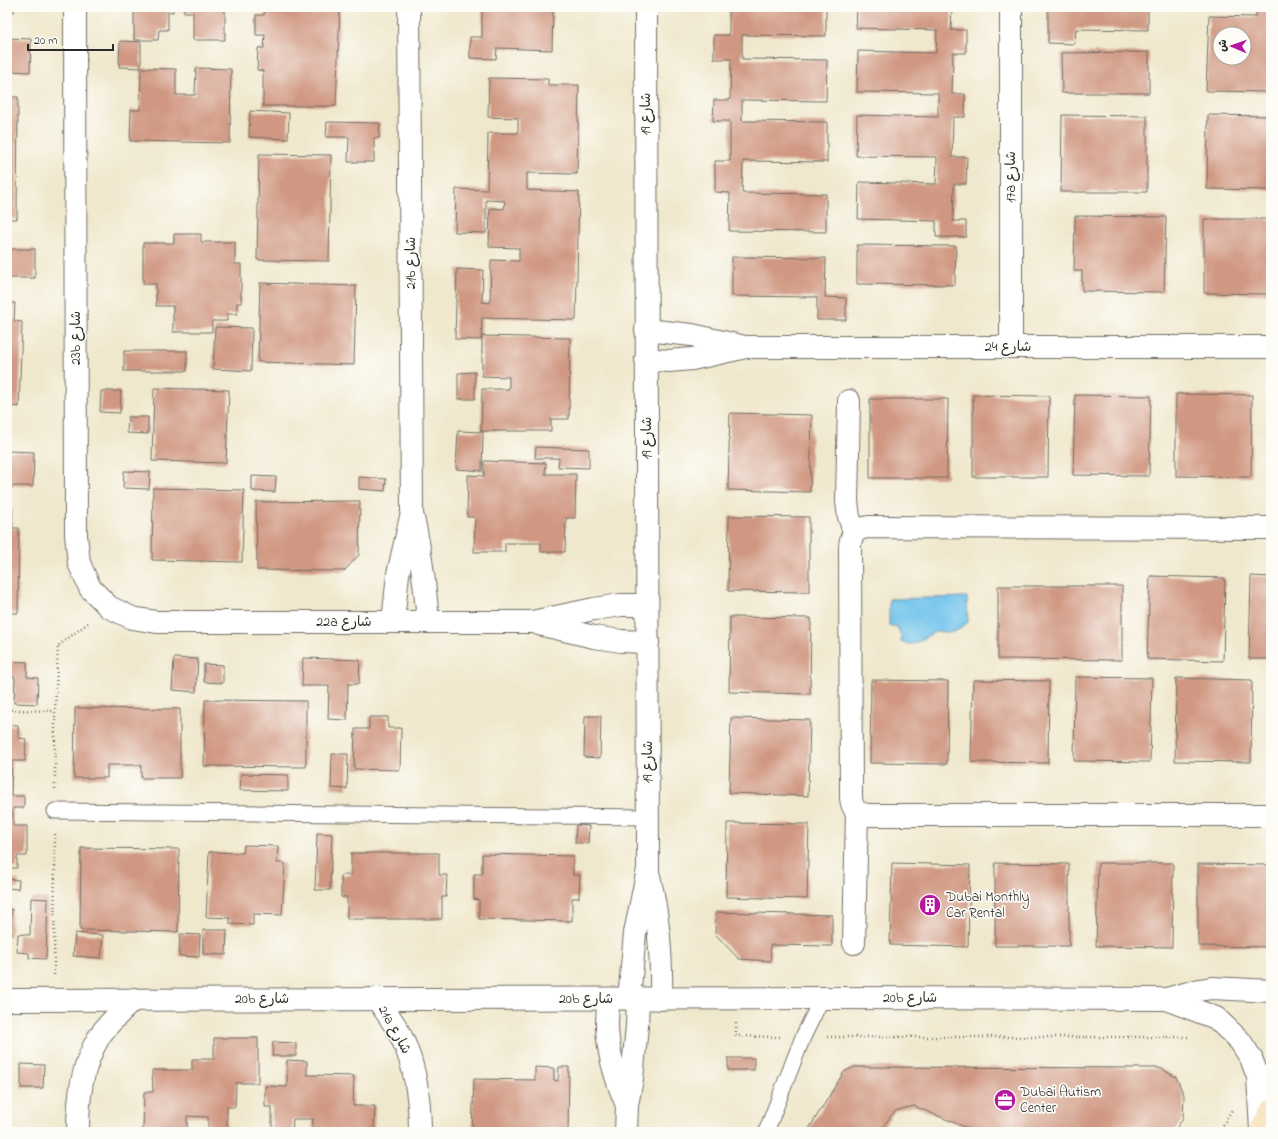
<svg xmlns="http://www.w3.org/2000/svg" width="1278" height="1139" font-family="'Indie Flower','Playpen Sans Arabic',sans-serif">
<rect width="100%" height="100%" fill="#fdfcf7"/>
<filter id="ink" filterUnits="userSpaceOnUse"><feTurbulence type="fractalNoise" baseFrequency=".025" numOctaves="2"/><feDisplacementMap in="SourceGraphic" scale="8" xChannelSelector="R" yChannelSelector="G"/><feConvolveMatrix kernelMatrix="1 2 1 2 8 2 1 2 1" color-interpolation-filters="sRGB"/></filter>
<filter id="wash" filterUnits="userSpaceOnUse"><feTurbulence type="fractalNoise" baseFrequency=".012" numOctaves="4" result="noise"/><feDisplacementMap in="SourceGraphic" scale="16" xChannelSelector="R" yChannelSelector="G"/><feGaussianBlur stdDeviation="0.9" result="paint"/><feColorMatrix in="noise" values="0 0 0 0 0 0 0 0 0 0 0 0 0 0 0 0 0 1.4 0 .05"/><feComposite in="paint" operator="in"/></filter>
<g filter="url(#wash)">
<rect width="100%" height="100%" fill="#f0e8cd"/>
<!-- water -->
<path fill="#6fc3ec" stroke="#4d778c" d="M967 597 968 622C961 629 956 633 946 632 943 632 939 631 936 632 922 636 918 649 901 642V635L897 627 889 625V599Z"/>
<g id="blocks">
<!-- building -->
<g fill="#d09882" fill-rule="evenodd">
<rect x="7" y="7" width="7" height="5"/>
<polygon points="134,7 173,7 173,12 168,12 168,30 159,30 158,40 134,40"/>
<polygon points="184,7 225,7 225,40 193,40 193,12 184,12"/>
<polygon points="265,7 340,7 336,106 263,106 263,71 257,70 258,48 264,48 265,35 256,35 256,15 264,15"/>
<polygon points="482,7 553,7 552,50 497,48 496,59 470,58 470,37 482,37"/>
<polygon points="729,7 826,7 826,36 742,35 742,59 827,60 826,101 742,100 742,121 827,122 827,162 743,161 742,193 826,194 826,232 729,231 730,193 715,192 715,161 730,161 730,121 713,121 714,100 730,100 731,59 714,59 714,35 729,35"/>
<polygon points="857,7 952,7 951,30 966,30 966,53 953,53 952,94 965,94 965,117 953,117 952,157 967,157 966,184 954,184 953,221 966,221 966,237 936,237 936,221 858,219 859,182 936,184 937,157 856,156 857,115 938,117 938,93 857,92 858,51 936,53 937,30 856,28"/>
<polygon points="1048,7 1148,7 1148,30 1076,29 1075,44 1048,43"/>
<path d="M1256 8H1271V92L1206 91 1209 16 1256 17ZM1220 34H1244V58H1220Z"/>
<polygon points="7,38 31,39 30,72 7,71"/>
<polygon points="120,41 141,42 141,68 119,67"/>
<polygon points="1149,52 1149,93 1062,93 1061,53"/>
<polygon points="141,68 176,69 176,95 195,95 196,68 231,69 230,143 130,141 131,110 140,110"/>
<polygon points="489,78 548,79 548,85 579,85 577,174 527,173 527,190 579,192 576,320 482,318 481,340 455,339 457,269 483,270 482,302 490,303 491,260 519,261 519,248 489,247 490,208 504,209 505,201 486,200 486,233 455,232 456,189 487,190 488,133 518,133 518,118 488,117"/>
<polygon points="7,97 18,97 17,219 7,219"/>
<polygon points="250,111 289,113 288,139 249,137"/>
<polygon points="1062,115 1147,116 1147,192 1061,192"/>
<polygon points="1208,115 1271,116 1271,190 1207,189"/>
<polygon points="327,122 380,123 379,138 374,138 374,162 348,162 349,137 326,137"/>
<polygon points="259,154 331,155 329,261 257,260"/>
<polygon points="1075,216 1166,217 1164,292 1082,291 1082,271 1074,271"/>
<polygon points="1204,219 1271,219 1271,294 1204,293"/>
<polygon points="174,234 201,234 201,242 235,242 235,264 241,264 241,303 237,303 237,314 227,314 227,321 212,321 212,332 173,332 173,306 156,306 156,284 143,284 143,243 174,243"/>
<polygon points="857,245 956,246 955,285 857,284"/>
<rect x="7" y="249" width="28" height="29"/>
<polygon points="732,257 826,258 825,297 846,298 846,320 817,320 817,297 732,296"/>
<polygon points="260,283 356,286 354,365 258,362"/>
<polygon points="7,303 15,303 14,321 22,322 19,407 12,406 11,427 7,427"/>
<polygon points="215,327 252,328 251,371 213,369"/>
<polygon points="482,336 570,338 569,419 551,419 551,431 481,431 482,389 509,389 509,377 482,376"/>
<rect x="124" y="351" width="63" height="20"/>
<polygon points="475,372 475,399 458,399 458,373"/>
<polygon points="154,388 229,390 226,463 152,461"/>
<polygon points="101,391 121,391 120,413 100,412"/>
<polygon points="1176,394 1252,395 1251,477 1176,476"/>
<polygon points="973,395 1049,396 1048,477 973,477"/>
<polygon points="1075,395 1151,396 1149,476 1073,475"/>
<polygon points="870,399 948,399 947,478 870,478"/>
<polygon points="730,413 812,415 810,492 728,490"/>
<polygon points="128,417 148,417 148,434 127,433"/>
<polygon points="458,431 483,432 482,471 456,469"/>
<polygon points="536,447 589,449 589,468 558,467 559,458 535,458"/>
<polygon points="7,451 34,452 33,486 7,486"/>
<polygon points="484,461 546,463 545,474 576,474 575,518 566,518 565,552 541,552 541,543 505,543 505,552 474,552 475,517 467,517 468,475 484,476"/>
<polygon points="124,471 150,472 149,489 123,488"/>
<polygon points="252,476 276,477 275,492 252,491"/>
<polygon points="359,477 386,479 385,491 359,489"/>
<polygon points="153,488 244,490 242,562 152,560"/>
<polygon points="360,501 359,555 344,571 257,570 256,502"/>
<polygon points="7,509 12,509 12,528 19,528 18,613 10,613 9,633 7,633"/>
<polygon points="729,516 809,517 809,592 728,591"/>
<polygon points="1150,576 1225,578 1223,661 1147,659"/>
<polygon points="1251,576 1271,577 1271,659 1249,659"/>
<polygon points="998,586 1122,586 1122,660 998,659"/>
<polygon points="730,617 811,618 810,694 729,692"/>
<polygon points="174,658 198,659 196,692 172,690"/>
<polygon points="303,658 360,660 359,684 348,684 347,720 328,719 329,686 302,686"/>
<polygon points="7,661 27,662 27,677 38,678 37,704 14,703 15,677 7,677"/>
<polygon points="204,664 223,665 223,683 204,682"/>
<polygon points="1075,677 1152,678 1150,762 1074,761"/>
<polygon points="1176,678 1252,680 1251,762 1175,761"/>
<polygon points="871,680 948,681 947,764 870,763"/>
<polygon points="973,680 1049,681 1048,763 971,762"/>
<polygon points="205,700 306,701 306,767 204,766"/>
<polygon points="75,708 180,709 180,778 141,778 141,765 107,765 107,778 74,778"/>
<polygon points="585,716 601,716 600,758 584,757"/>
<polygon points="369,717 388,717 388,728 401,728 400,770 354,769 355,729 369,729"/>
<polygon points="731,718 810,720 808,796 729,793"/>
<polygon points="7,725 18,725 18,738 26,739 25,761 12,761 11,796 24,796 24,808 13,808 13,826 27,826 27,856 17,856 17,868 7,868"/>
<polygon points="332,754 348,754 347,789 331,788"/>
<polygon points="241,774 288,775 288,791 240,790"/>
<polygon points="727,823 809,824 807,899 726,897"/>
<polygon points="576,825 589,826 588,843 575,843"/>
<polygon points="317,833 332,834 330,890 315,890"/>
<polygon points="244,845 278,846 277,863 285,863 282,915 253,914 253,925 230,924 230,918 206,917 209,852 243,853"/>
<polygon points="81,848 179,849 178,932 80,930"/>
<polygon points="351,853 439,853 439,875 447,875 446,897 442,897 442,919 347,919 347,897 341,897 341,875 351,875"/>
<polygon points="482,854 573,856 573,875 580,875 579,898 572,898 572,921 479,919 479,900 474,899 474,874 482,874"/>
<polygon points="892,863 970,865 968,947 890,945"/>
<polygon points="995,863 1069,864 1069,946 995,946"/>
<polygon points="1098,863 1173,863 1172,947 1096,946"/>
<polygon points="1198,864 1271,865 1271,947 1198,946"/>
<polygon points="7,879 19,880 18,889 7,888"/>
<polygon points="31,898 48,899 46,959 29,958 29,953 17,952 18,934 30,935"/>
<polygon points="7,909 12,909 11,936 7,936"/>
<polygon points="716,912 832,915 832,946 770,945 771,961 739,959 715,934"/>
<polygon points="203,930 227,930 226,955 203,954"/>
<polygon points="75,933 103,935 101,958 73,956"/>
<polygon points="180,934 200,935 199,957 179,956"/>
<polygon points="214,1038 258,1038 258,1083 236,1083 235,1107 227,1107 227,1132 208,1132 208,1117 187,1116 187,1132 143,1132 144,1092 153,1092 152,1070 192,1070 192,1059 214,1059"/>
<polygon points="273,1042 296,1043 296,1056 272,1056"/>
<rect x="728" y="1058" width="26" height="12"/>
<polygon points="287,1060 307,1061 307,1075 354,1076 353,1106 375,1106 374,1132 312,1132 313,1119 293,1119 292,1132 272,1132 272,1107 265,1107 265,1086 287,1087"/>
<polygon points="21,1064 44,1065 43,1088 21,1088"/>
<polygon points="535,1067 554,1068 554,1080 558,1081 559,1067 569,1067 568,1132 472,1132 474,1079 535,1080"/>
<polygon points="854,1067 1160,1068 1176,1077 1184,1095 1183,1118 1174,1132 977,1132 914,1106 895,1111 881,1129 881,1132 807,1132 844,1072"/>
</g>
</g>
</g>
<g filter="url(#ink)">
<use href="#blocks" fill-opacity="0" stroke="#706d64" stroke-width="1"/>
<g fill="none" stroke-linecap="round" stroke-linejoin="round">
<!-- lane casing -->
<g stroke="#706d64" stroke-width="17">
<g id="lane">
<polyline points="55,811 647,817"/>
<polyline points="766,1132 803,1037 822,998"/>
</g>
</g>
<!-- street casing -->
<g stroke="#706d64" stroke-width="24">
<g id="street">
<polyline points="75,7 76,535 79,563 90,588 109,607 132,618 157,622 532,622 594,609 621,605 647,605"/>
<path d="M409 7 412 514C421 550 425 585 428 622"/>
<polyline points="1011,7 1011,347"/>
<polyline points="646,330 692,335 745,347 1271,347"/>
<polyline points="646,359 669,361 692,359 742,348"/>
<polyline points="849,401 847,501 849,517 854,532"/>
<path d="M1271 528 868 527C855 529 850 535 850 548L851 798C852 809 857 814 869 815H1271"/>
<polyline points="393,622 398,574 411,517"/>
<polyline points="539,624 594,637 621,641 648,642"/>
<path d="M649 876C659 917 662 957 661 999"/>
<polyline points="854,943 857,812"/>
<path d="M377 998C383 1008 390 1017 396 1027 415 1059 420 1096 420 1132"/>
<path d="M608 999C608 1008 607 1018 607 1027 608 1055 616 1080 627 1105"/>
<polyline points="629,999 635,933 648,869 646,7"/>
<polyline points="1166,999 1216,1018 1240,1041 1251,1058 1258,1077 1261,1130"/>
<polyline points="7,1000 822,998 1166,999 1199,990 1212,988 1271,991"/>
<path d="M78 1132C78 1099 81 1067 99 1037 108 1023 122 1011 134 999"/>
<polyline points="626,1132 627,1105 632,1079 637,1026 638,999"/>
</g>
</g>
<!-- secondary casing -->
<g stroke="#706d64" stroke-width="24">
<polyline id="secondary" points="1260,1132 1271,1111"/>
</g>
<!-- path -->
<g stroke="#706d64" stroke-width="2.5" stroke-dasharray="1 3" stroke-linecap="butt">
<polyline points="7,710 55,711"/>
<polyline points="55,789 55,711 58,646 88,623"/>
<polyline points="54,975 55,834"/>
<polyline points="736,1023 736,1036 780,1037"/>
<polyline points="827,1037 1190,1037"/>
<polyline points="1219,1132 1233,1108"/>
</g>
<!-- lane -->
<use href="#lane" stroke="#fff" stroke-width="15"/>
<!-- street -->
<use href="#street" stroke="#fff" stroke-width="22"/>
<!-- secondary -->
<use href="#secondary" stroke="#fbe6c4" stroke-width="22"/>
</g>
</g>
<!-- icons -->
<defs>
<g id="building-disc" transform="scale(1.15)"><circle r="9.5" fill="#b5179e" stroke="#fdfcf7"/><path d="M-4-6H4V6H1V3H-1V6H-4ZM-2.5-4.3h1.7v1.8h-1.7ZM.8-4.3h1.7v1.8H.8ZM-2.5-1h1.7V.8h-1.7ZM.8-1h1.7V.8H.8Z" fill="#fff"/></g>
<g id="office-disc" transform="scale(1.15)"><circle r="9.5" fill="#b5179e" stroke="#fdfcf7"/><path d="M-6-3h4V-5.5h4V-3h4V5H-6ZM-1-4.5V-3h2v-1.5ZM-6 0V1H6V0Z" fill="#fff"/></g>
</defs>
<g fill-rule="evenodd">
<use href="#building-disc" x="930" y="905"/>
<use href="#office-disc" x="1005" y="1100"/>
</g>
<g text-anchor="middle" dominant-baseline="central" stroke-width="3.5" stroke-linejoin="round" paint-order="stroke">
<!-- street labels -->
<g font-size="14" fill="#2b2b2b" stroke="#fdfcf7">
<text transform="translate(646 114) rotate(-90)">شارع 19</text>
<text transform="translate(1011 177) rotate(-90)">17a شارع</text>
<text transform="translate(411 263) rotate(-90)">21b شارع</text>
<text transform="translate(76 338) rotate(-90)">23b شارع</text>
<text x="1008" y="347">شارع 24</text>
<text transform="translate(647 438) rotate(-90)">شارع 19</text>
<text x="344" y="622">22a شارع</text>
<text transform="translate(648 762) rotate(-90)">شارع 19</text>
<text x="910" y="998">20b شارع</text>
<text x="262" y="999">20b شارع</text>
<text x="586" y="999">20b شارع</text>
<text transform="translate(394 1030) rotate(61)">21a شارع</text>
</g>
<!-- poi labels -->
<g font-size="14" fill="#2b2b2b" stroke="#fdfcf7" text-anchor="start">
<text x="946" y="897">Dubai Monthly<tspan x="946" dy="16">Car Rental</tspan></text>
<text x="1020" y="1092">Dubai Autism<tspan x="1020" dy="16">Center</tspan></text>
</g>
</g>
<!-- margin -->
<rect width="1278" height="1139" fill="none" stroke="#fdfcf7" stroke-width="24"/>
<!-- north arrow -->
<g transform="translate(1232 46) rotate(272)"><circle r="19" fill="#fdfcf7" stroke="#a9a8a5"/>
<path d="M0-3L7 15L0 10L-7 15Z" fill="#b5179e"/>
<text y="-6" font-size="11" font-weight="bold" text-anchor="middle" fill="#2b2b2b">ش</text>
</g>
<!-- scale -->
<path d="M28 44v6h85v-6" fill="none" stroke="#2b2b2b" stroke-width="2"/>
<text x="34" y="44" font-size="12" fill="#2b2b2b" stroke="#fdfcf7" stroke-width="3" paint-order="stroke">20 m</text>
</svg>
